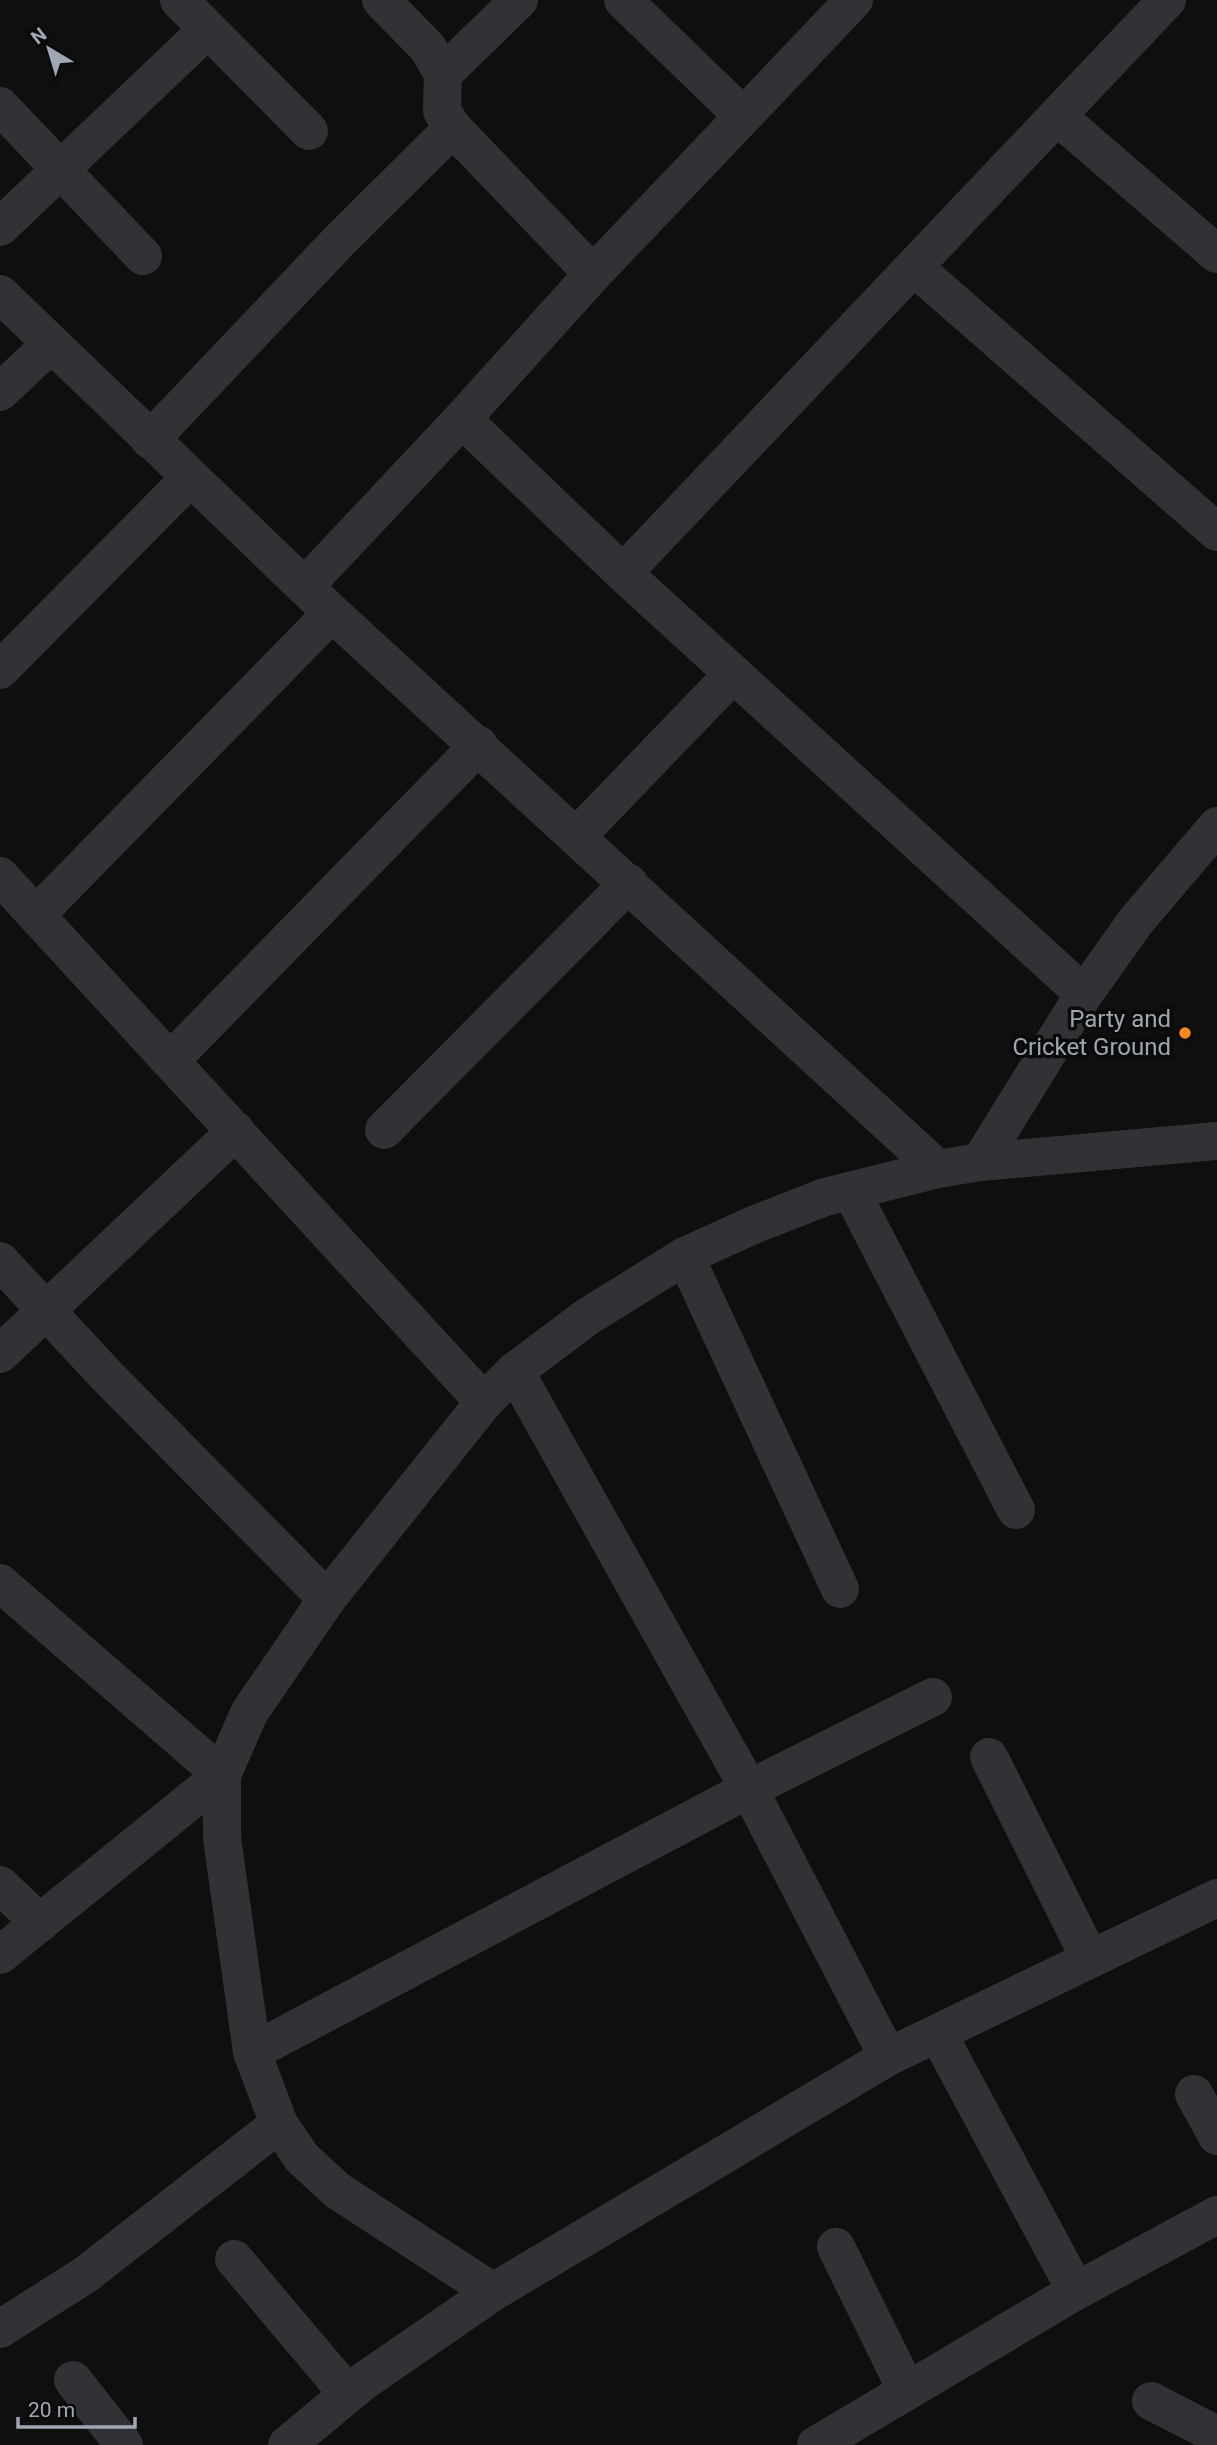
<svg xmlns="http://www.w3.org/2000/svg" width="1217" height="2445" font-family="Roboto,sans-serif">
<rect width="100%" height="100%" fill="#0f0f10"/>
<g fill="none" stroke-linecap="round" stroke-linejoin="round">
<!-- street -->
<g stroke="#303235" stroke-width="38">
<polyline points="179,0 309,131"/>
<polyline points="381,0 428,48 443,74 442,111 453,128 593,274"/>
<polyline points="623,0 742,115"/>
<polyline points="443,74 519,0"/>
<polyline points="0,106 143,256"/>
<polyline points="1057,116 1217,254"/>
<polyline points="0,227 207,30"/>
<polyline points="915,268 1217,532"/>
<polyline points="0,294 332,613 938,1169"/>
<polyline points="0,392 51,344"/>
<polyline points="462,419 623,573 1084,994"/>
<polyline points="150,440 340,240 453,128"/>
<polyline points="623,573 1167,0"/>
<polyline points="305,586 462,419 593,274 854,0"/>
<polyline points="0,670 190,478"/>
<polyline points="577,836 733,674"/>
<polyline points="0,876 484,1402"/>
<polyline points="37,914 332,613"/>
<polyline points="170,1061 479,745"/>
<polyline points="384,1130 629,883"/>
<polyline points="980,1162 1084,994 1136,921 1217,826"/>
<polyline points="851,1191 1016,1510"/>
<polyline points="685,1256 840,1589"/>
<polyline points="0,1261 106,1375 327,1599"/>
<polyline points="0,1354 236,1131"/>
<polyline points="515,1371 749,1789 888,2057"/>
<polyline points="0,1583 222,1775 0,1955"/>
<polyline points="989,1757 1090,1959"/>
<polyline points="0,1885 40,1923"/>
<polyline points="938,2034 1076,2291"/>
<polyline points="252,2052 749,1789 933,1697"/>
<polyline points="1194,2094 1217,2136"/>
<polyline points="836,2247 907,2391"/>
<polyline points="234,2259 348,2394"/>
<polyline points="493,2292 338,2191 302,2158 279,2124 252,2052 222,1838 222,1775 249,1713 327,1599 484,1402 515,1371 587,1317 685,1256 751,1226 825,1197 938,1169 980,1162 1217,1141"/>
<polyline points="0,2329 85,2275 279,2124"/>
<polyline points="73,2380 124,2445"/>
<polyline points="1151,2401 1217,2435"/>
<polyline points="287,2445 364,2381 493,2292 888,2057 1217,1898"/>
<polyline points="816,2445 1076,2291 1217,2215"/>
</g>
</g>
<!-- markers -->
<circle fill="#f78b20" stroke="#0a0a0b" stroke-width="2.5" cx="1185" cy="1033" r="7"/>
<g text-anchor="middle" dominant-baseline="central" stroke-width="7" stroke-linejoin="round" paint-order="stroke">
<!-- poi labels -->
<g font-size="24" fill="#9fa8b2" stroke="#0a0a0b" text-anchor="end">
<text x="1171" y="1019">Party and<tspan x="1171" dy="28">Cricket Ground</tspan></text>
</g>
</g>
<!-- north arrow -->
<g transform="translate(49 49) rotate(322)" stroke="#0a0a0b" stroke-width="5" paint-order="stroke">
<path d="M0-5L12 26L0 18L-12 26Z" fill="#9fa8b2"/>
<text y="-10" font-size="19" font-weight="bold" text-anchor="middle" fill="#9fa8b2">N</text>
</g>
<!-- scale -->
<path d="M18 2417v10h117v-10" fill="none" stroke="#9fa8b2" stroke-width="3.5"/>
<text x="28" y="2417" font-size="21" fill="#9fa8b2" stroke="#0a0a0b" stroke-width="5" paint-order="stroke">20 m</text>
</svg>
